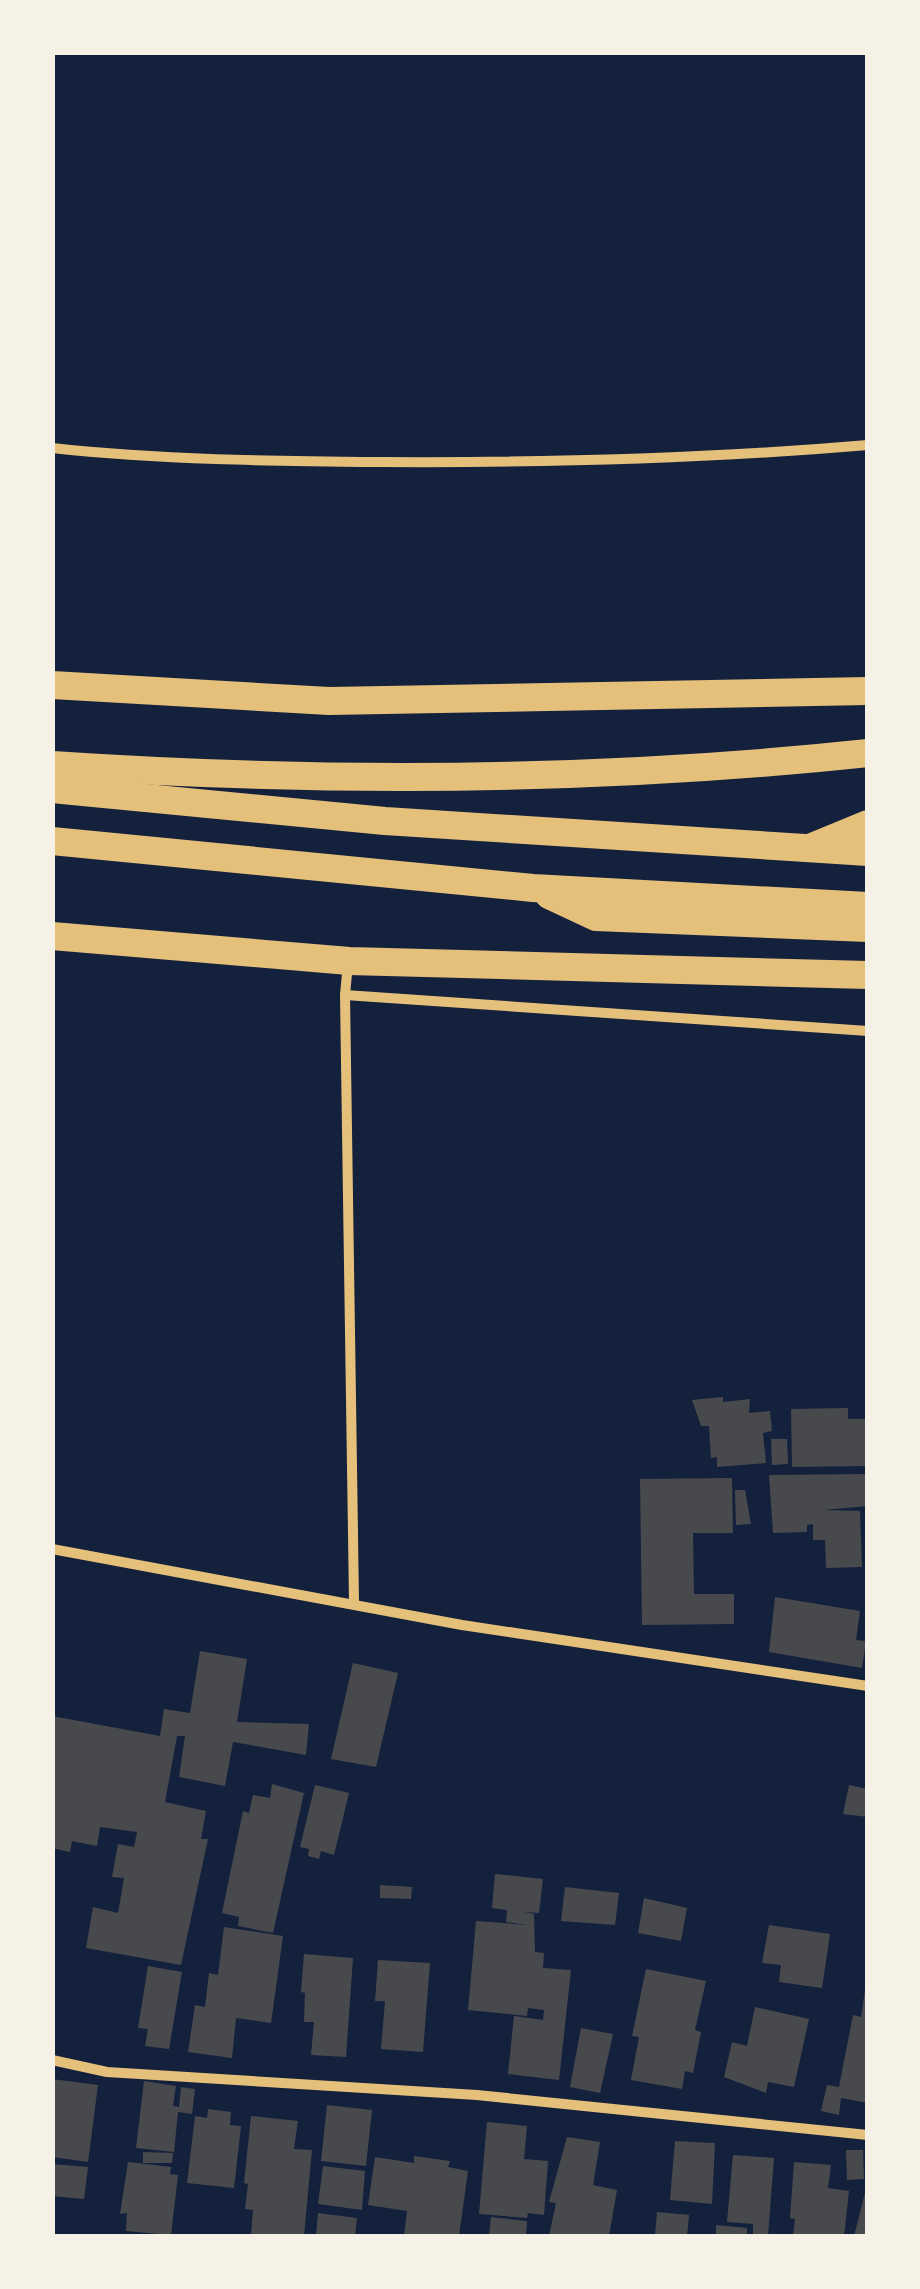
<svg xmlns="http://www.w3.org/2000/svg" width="920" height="2289" font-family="Barlow,sans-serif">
<rect width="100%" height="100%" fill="#14213d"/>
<!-- building -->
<g fill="#48494c">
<polygon points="723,1397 723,1402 750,1399 749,1413 770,1411 772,1431 763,1433 766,1463 717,1467 717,1457 711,1458 709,1426 701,1426 692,1400"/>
<polygon points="848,1408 848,1419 868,1419 868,1466 792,1467 791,1409"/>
<polygon points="771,1439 787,1439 788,1464 772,1465"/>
<polygon points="868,1474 868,1506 823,1510 860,1511 862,1567 826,1568 825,1540 813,1540 813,1524 807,1525 807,1532 773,1533 769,1475"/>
<polygon points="732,1478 733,1533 693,1533 694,1594 734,1594 734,1624 642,1625 640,1479"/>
<polygon points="735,1490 745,1490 751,1524 736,1525"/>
<polygon points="775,1597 860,1611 856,1640 866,1641 862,1668 769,1652"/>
<polygon points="200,1651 247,1659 237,1722 309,1724 306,1755 233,1742 225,1786 179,1777 185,1736 177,1736 165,1802 206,1811 201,1839 208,1839 181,1965 86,1948 93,1907 118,1913 124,1878 112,1877 118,1844 134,1847 137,1832 100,1827 97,1846 72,1841 70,1852 52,1848 52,1716 160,1736 164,1709 190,1713"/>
<polygon points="353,1663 398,1673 376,1767 331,1759"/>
<polygon points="272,1784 304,1793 273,1933 238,1926 239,1917 222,1913 243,1811 249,1813 253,1795 270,1798"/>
<polygon points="315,1785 349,1793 334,1855 321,1851 319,1859 308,1856 309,1849 300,1847"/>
<polygon points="849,1785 868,1789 868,1817 843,1814"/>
<polygon points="495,1874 543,1879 539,1913 524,1912 534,1914 535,1952 544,1953 543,1968 571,1970 559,2080 508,2074 514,2016 543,2020 544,2010 528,2008 527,2016 468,2010 476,1921 528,1925 506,1922 507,1910 492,1908"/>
<polygon points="380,1885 412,1887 411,1899 380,1898"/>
<polygon points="565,1887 619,1893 615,1925 561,1921"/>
<polygon points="644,1898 687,1908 681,1941 638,1933"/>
<polygon points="769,1925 830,1934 822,1988 779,1982 781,1965 762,1963"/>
<polygon points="224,1927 283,1936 271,2023 236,2018 232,2058 188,2052 195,2005 205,2007 209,1973 218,1975"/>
<polygon points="304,1954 353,1958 346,2057 311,2055 314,2022 304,2022 305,1993 301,1992"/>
<polygon points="378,1960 430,1963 423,2052 381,2049 385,2001 375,2001"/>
<polygon points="148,1966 182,1972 169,2049 145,2046 148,2029 138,2028"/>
<polygon points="646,1969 706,1981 695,2030 701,2032 693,2073 685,2071 682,2089 631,2080 639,2037 632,2036"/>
<polygon points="865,1990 868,2103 841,2098 839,2115 821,2111 827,2085 839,2087 853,2015 861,2017"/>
<polygon points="755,2007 809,2019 794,2087 768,2082 766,2093 724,2077 732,2042 747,2046"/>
<polygon points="581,2028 613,2034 600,2093 570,2087"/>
<polygon points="52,2079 98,2085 88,2162 52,2157"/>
<polygon points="144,2081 176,2086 173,2106 179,2107 181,2087 195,2089 192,2114 178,2112 174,2152 136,2148"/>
<polygon points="327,2105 372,2110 366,2166 321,2161"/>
<polygon points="208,2109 231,2112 230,2125 241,2126 234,2188 187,2183 195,2116 207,2118"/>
<polygon points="251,2116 298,2121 294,2149 312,2150 304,2236 251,2236 253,2210 245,2209 248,2184 244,2183"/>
<polygon points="487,2122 527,2126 524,2159 548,2161 544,2215 528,2213 527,2218 479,2214"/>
<polygon points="567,2137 600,2142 593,2185 617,2190 609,2236 549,2236 556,2203 549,2202"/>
<polygon points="675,2141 715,2143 712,2204 670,2200"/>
<polygon points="846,2150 863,2150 864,2179 847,2180"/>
<polygon points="143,2152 173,2153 172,2163 143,2163"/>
<polygon points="733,2155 774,2158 768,2236 753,2236 753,2224 727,2222"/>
<polygon points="414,2156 450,2161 448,2167 468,2171 459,2236 404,2236 407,2211 368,2205 375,2157 414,2163"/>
<polygon points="128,2162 171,2167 170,2174 178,2175 171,2235 126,2231 127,2213 120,2214"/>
<polygon points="794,2162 831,2165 828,2188 849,2191 844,2236 793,2236 795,2219 790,2218"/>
<polygon points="52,2164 88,2167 84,2199 52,2196"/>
<polygon points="323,2166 365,2171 362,2210 318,2204"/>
<polygon points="866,2189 868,2236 854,2236"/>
<polygon points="657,2212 689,2215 687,2236 655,2236"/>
<polygon points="318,2213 357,2218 355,2236 316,2236"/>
<polygon points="491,2217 527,2221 526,2236 489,2236"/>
<polygon points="716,2225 747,2228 747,2236 716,2236"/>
</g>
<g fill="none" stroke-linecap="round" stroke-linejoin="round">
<!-- minor -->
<g stroke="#e5c07b" stroke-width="10">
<path d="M52 448C162 460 270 461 380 462 543 463 705 459 868 445"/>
<polyline points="348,963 345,995 354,1602"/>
<polyline points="345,995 868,1031"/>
<polyline points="52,1549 462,1625 868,1686"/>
<polyline points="52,2060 107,2072 477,2095 868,2135"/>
</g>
<!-- trunk -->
<g stroke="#e5c07b" stroke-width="28">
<polyline points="52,685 329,701 868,691"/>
<path d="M52 765C323 783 597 782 868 753"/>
<polyline points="52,789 385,821 868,852"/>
<polyline points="52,841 533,888 868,906"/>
<polyline points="812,847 868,824"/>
<polyline points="549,895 596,917 868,928"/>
<polyline points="52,936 349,961 868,975"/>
</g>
</g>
<!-- border -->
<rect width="920" height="2289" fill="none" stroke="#f6f1e7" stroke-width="110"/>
</svg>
